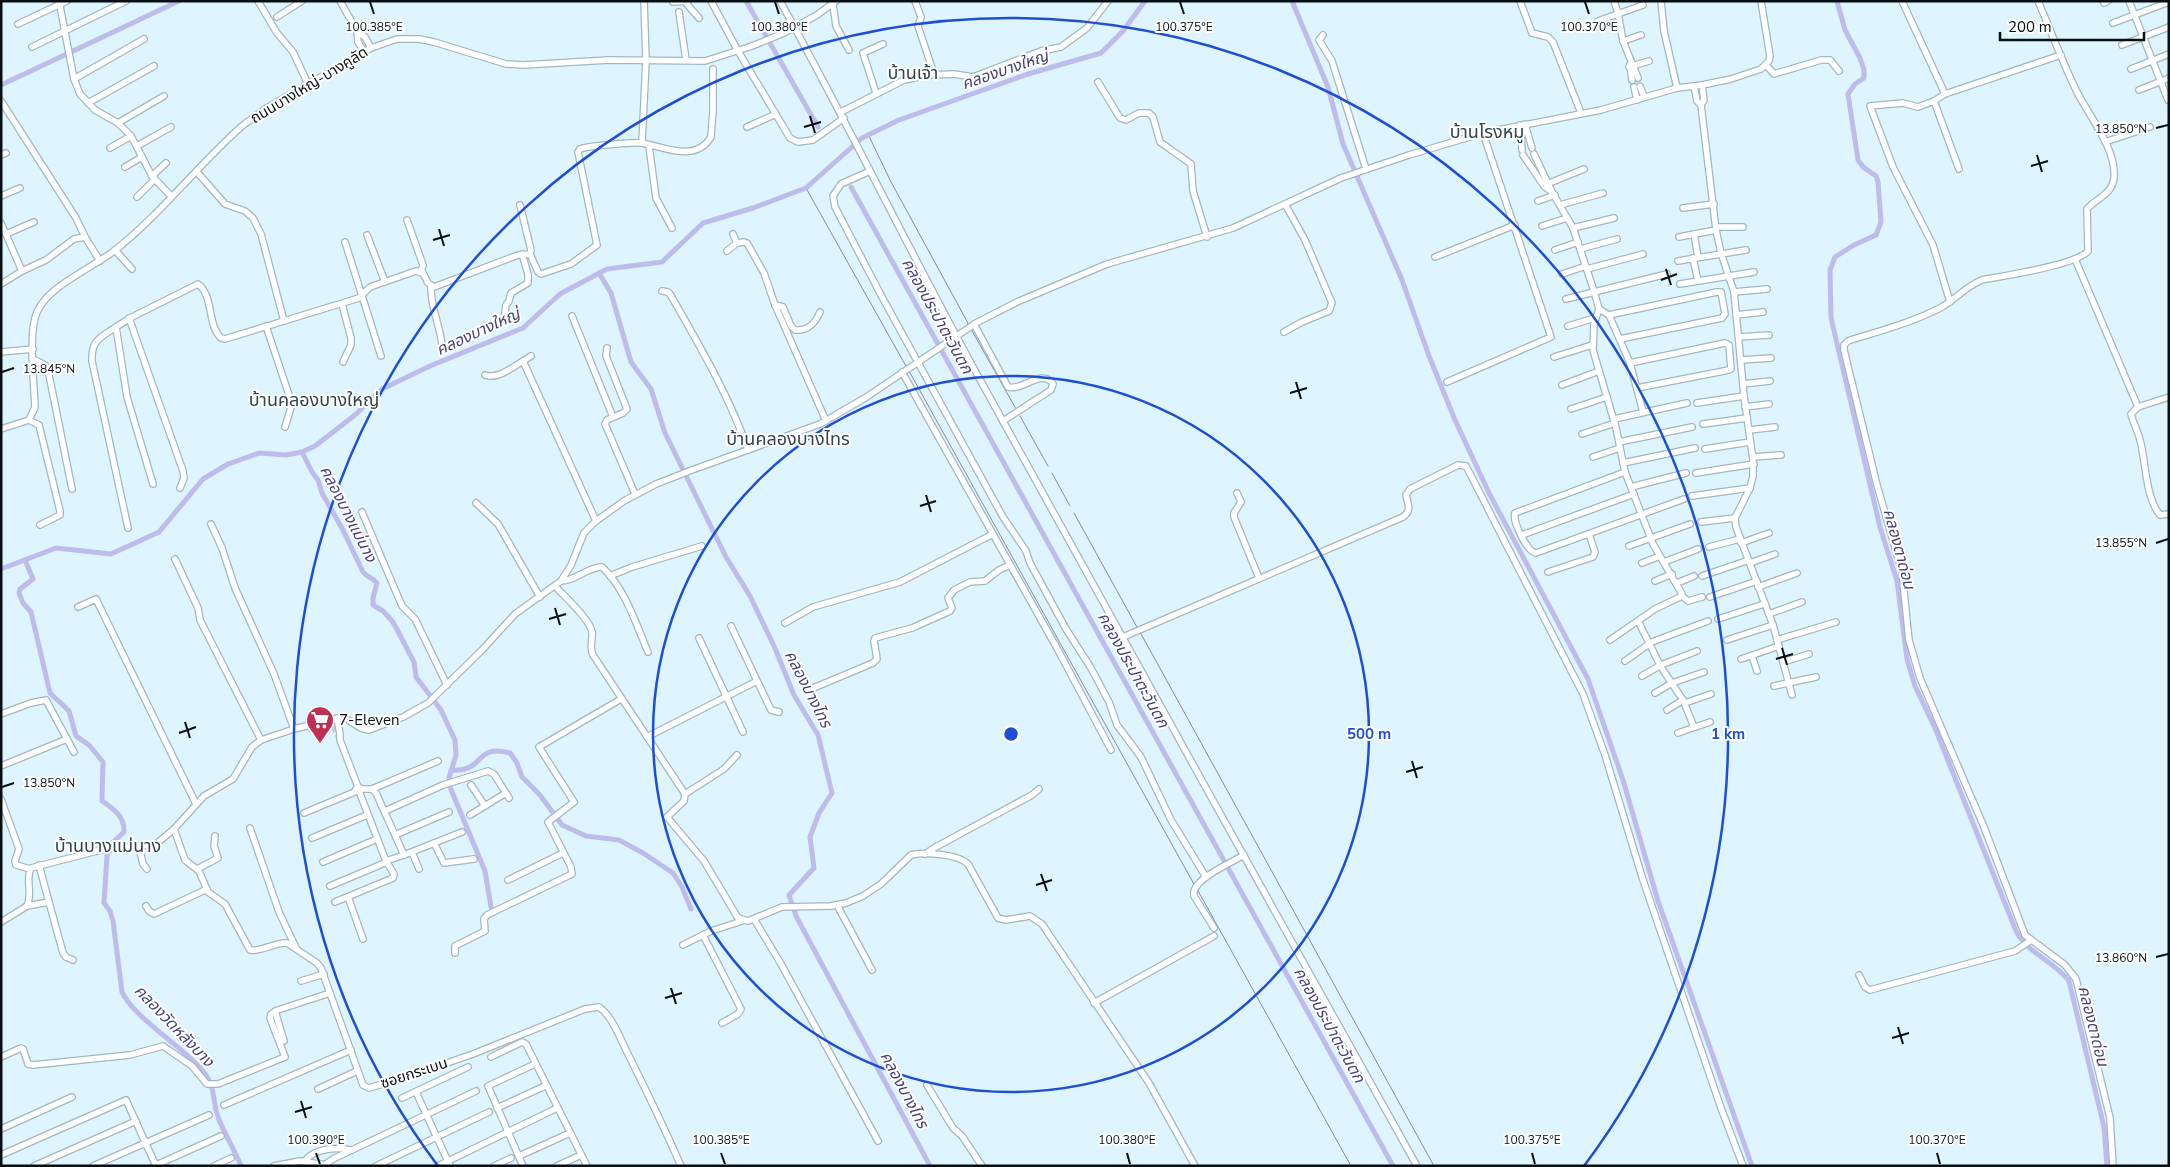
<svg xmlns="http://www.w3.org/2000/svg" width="2170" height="1167" font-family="'Nunito Sans','Noto Sans Thai',sans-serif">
<rect width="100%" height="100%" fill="#def4ff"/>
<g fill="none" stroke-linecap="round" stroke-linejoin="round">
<!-- stream -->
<g stroke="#8788ab" stroke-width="1">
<polyline points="868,134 890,180 969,325"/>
<polyline points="806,188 907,368"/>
<polyline points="971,329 1016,409"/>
<polyline points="909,371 1195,886"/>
<polyline points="1020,416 1048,466"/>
<polyline points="1052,473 1070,506"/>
<polyline points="1074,513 1138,629"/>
<polyline points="1140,632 1434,1166"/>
<polyline points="1197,889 1351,1166"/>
</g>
<!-- canal -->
<g stroke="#bebced" stroke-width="5">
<polyline points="746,1 818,127"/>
<polyline points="1292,1 1328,87 1343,144 1402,280 1429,356 1455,420 1489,493 1588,679 1623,780 1658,901 1752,1166"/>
<path d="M1837 1 1845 30 1860 58 1864 70V78L1855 84 1848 94 1858 160 1863 167 1876 176 1878 182 1881 222 1876 235 1854 245 1835 257 1830 270 1831 318 1880 527 1897 581 1907 659 1915 686 1935 728 2016 931C2027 953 2054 961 2069 981L2104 1127 2107 1166"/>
<polyline points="1,85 179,1"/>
<polyline points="851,187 1393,1166"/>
<polyline points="599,273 611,293 631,362 651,389 665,433 726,557 750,596 774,646 794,695 818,735 832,793 819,813 810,837 814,868 789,895 796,916 930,1166"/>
<path d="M302 452 312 472 318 480 322 493 343 530 363 572C367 577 373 578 377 583L373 598V605L383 611 393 622 414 662 416 677 441 710 455 740 456 755 449 778 450 787 485 871 491 907"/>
<path d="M25 560 33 579 20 589 19 593 23 603 31 612 50 693 69 711 76 736 89 745 103 762 102 801C114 809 125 817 124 832L111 844 107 856 104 903 110 911 113 921 122 992C133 1017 183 1047 202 1070 216 1086 212 1099 218 1117 224 1133 234 1149 241 1166"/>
<polyline points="1,569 56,548 111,554 159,532 203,479 228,464 259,453 286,455 302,452 315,446 355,415 382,389 430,366 523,328 560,294 607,269 662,262 703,223 753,208 806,188 862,138 899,120 1028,74 1101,53 1123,31 1145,1"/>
<path d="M451 770C486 773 473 743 510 753L517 763 522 777 540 795 562 825 586 836 619 840 643 853 673 873 682 887 691 909"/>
</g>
<!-- minor-tunnel -->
<polyline stroke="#bed2db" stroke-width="5.5" stroke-dasharray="5.5 3" stroke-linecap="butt" points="329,719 340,740"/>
<!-- minor casing -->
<g stroke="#a2b7c1" stroke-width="8">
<g id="minor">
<polyline points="59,1 74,79 80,94 95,110 118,123 131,136 152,176 171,196"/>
<polyline points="258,1 277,33 293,52 308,84"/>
<polyline points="340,1 357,31 358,42 364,52"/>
<polyline points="711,1 738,51 790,138 798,142 813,140 844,118"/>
<path d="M780 1C847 122 907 246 973 367 1119 634 1269 900 1417 1166"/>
<polyline points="915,1 921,17 918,26 934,74"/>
<polyline points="1520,1 1532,33 1548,37 1553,42 1581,113"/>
<polyline points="1614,1 1618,13 1623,41 1638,78"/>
<polyline points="1661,1 1664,31 1677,88"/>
<polyline points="1902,1 1945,94"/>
<path d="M2038 1C2051 31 2062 61 2076 90 2088 115 2117 149 2114 178 2112 195 2096 198 2087 209L2088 251C2077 265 2002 276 1982 280 1966 286 1955 300 1940 308 1911 323 1879 331 1848 341L1844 345V350L1877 485 1902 572 1909 640 1920 678 1984 827 2025 935 2065 965 2076 979 2110 1118 2113 1166"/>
<polyline points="2129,1 2168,100"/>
<polyline points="673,2 688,1"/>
<polyline points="685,2 699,18"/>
<polyline points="2104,3 2108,1"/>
<polyline points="833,4 836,26 849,50"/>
<polyline points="679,12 686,60"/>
<polyline points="277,17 302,1"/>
<polyline points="1598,21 1643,5"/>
<polyline points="2113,23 2169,2"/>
<polyline points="18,24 67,1"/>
<polyline points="357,31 365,37 371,48"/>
<polyline points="1323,35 1319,40 1332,61 1366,169"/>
<polyline points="1623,41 1641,35"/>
<polyline points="2122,45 2169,27"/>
<polyline points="32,47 126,1"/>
<polyline points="1630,65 1632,80"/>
<polyline points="1766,65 1774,74 1821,60 1830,60 1839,71"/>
<polyline points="1629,67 1649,61"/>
<polyline points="2131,69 2169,54"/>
<polyline points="74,79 144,39"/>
<polyline points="1098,82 1120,118 1126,120 1139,113 1149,113 1153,117 1160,142 1191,164 1193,191 1207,237"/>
<polyline points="1640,86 1644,97"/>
<polyline points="1694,86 1697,101 1701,105 1716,230 1721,253 1734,292 1744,396 1753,460 1753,476 1750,488 1735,518 1736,527 1773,625 1792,695"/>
<polyline points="1634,87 1637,100"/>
<polyline points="2139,90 2169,78"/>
<polyline points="876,93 863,53 883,44"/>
<polyline points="1,101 76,218 85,237"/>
<polyline points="1934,101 1959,169"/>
<polyline points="88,103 154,66"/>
<polyline points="1701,105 1704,100 1702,85"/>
<polyline points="841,112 904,80 928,75 954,74 973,77 1041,51 1061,47 1087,28 1108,1"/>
<polyline points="118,123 164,96"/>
<polyline points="1525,124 1532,148"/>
<polyline points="1520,125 1522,150"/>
<polyline points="747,127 776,114"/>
<polyline points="2105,142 2150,127"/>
<polyline points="642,143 646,60 644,1"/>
<polyline points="137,146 171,127"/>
<polyline points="649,146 656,198 672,228"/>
<polyline points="110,148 131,136"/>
<polyline points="1534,154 1552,192 1573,228 1594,291 1599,309 1594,324 1593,350 1616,428 1625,472 1653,544 1682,594 1680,597 1655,609 1610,640"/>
<polyline points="1,155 6,153"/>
<polyline points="1523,155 1544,186 1552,192"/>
<polyline points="125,167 142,157"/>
<polyline points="870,171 841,184 833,196 835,207 882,297 1003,517 1026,551 1030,563 1066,629 1091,668 1109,702 1117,725 1141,757 1171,820 1206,877"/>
<polyline points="197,172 225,204 245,211 253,218 261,234 284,321"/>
<polyline points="152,176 166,163"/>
<polyline points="1547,184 1584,169"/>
<polyline points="1,196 20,188"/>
<polyline points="137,197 155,179"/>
<polyline points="1538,201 1555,195"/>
<polyline points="520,205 531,250 530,254"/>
<polyline points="1560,205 1603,193"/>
<polyline points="1683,208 1714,204"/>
<polyline points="407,220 423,265 421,272"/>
<polyline points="1,223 22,271 46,260 74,239 85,237 100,261"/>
<polyline points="1542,226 1567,218"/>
<polyline points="1716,227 1743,227"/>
<polyline points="1573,228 1614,218"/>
<polyline points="6,234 34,222"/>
<polyline points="733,234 737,243 744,242 747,243 764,273 775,305 826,421"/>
<polyline points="1694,234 1698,257"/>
<polyline points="367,235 385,282"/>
<polyline points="1679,237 1716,230"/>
<polyline points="345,242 381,356"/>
<polyline points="1580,249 1617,239"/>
<polyline points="115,250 132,269"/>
<polyline points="1555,250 1578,242"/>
<polyline points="727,251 737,243"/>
<polyline points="1435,257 1515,225"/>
<polyline points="1693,258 1698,281"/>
<polyline points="2075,259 2138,407"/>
<polyline points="1678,261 1746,250"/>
<polyline points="1587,269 1643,254"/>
<polyline points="1562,274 1586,266"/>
<polyline points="1,284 22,271"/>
<polyline points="1680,284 1754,272"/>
<path d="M431 286C430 306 440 325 442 345"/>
<path d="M662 291 668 292 670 294C699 345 729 395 748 450"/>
<polyline points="1734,292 1767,289"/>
<polyline points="1566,299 1667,274"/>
<polyline points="1950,302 1933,245 1893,167 1870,106 1903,103 1918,107 1934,101 1945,94 2061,55"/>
<polyline points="342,304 351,338 351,345 343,362"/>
<path d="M775 305 783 307 791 326 795 330C808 331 815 324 820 312"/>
<polyline points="1599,309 1609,315 1717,292 1721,292 1725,314 1722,318 1620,339"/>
<polyline points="1609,315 1630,363 1643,412"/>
<polyline points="1736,315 1763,312"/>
<polyline points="572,316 613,417"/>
<polyline points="129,318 183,471 184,478 180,488"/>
<polyline points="504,320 506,305 509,301 511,293 528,283 528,274 522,254"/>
<path d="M974 324 1008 387C1023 391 1042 368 1053 384L1051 390 1003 421"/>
<polyline points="266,326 292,404 285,427"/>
<polyline points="1568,326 1595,318"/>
<path d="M116 327C100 338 91 340 92 361L128 528"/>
<polyline points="1284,332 1302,322 1329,311 1332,303 1305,240 1285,204"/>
<polyline points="1739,337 1769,335"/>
<polyline points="607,348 606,356 627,409 623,413 607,420 605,424 635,494"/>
<polyline points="1,352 33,349"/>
<polyline points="531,356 523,361 596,521"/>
<polyline points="1554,357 1592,345"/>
<polyline points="33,359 45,365 48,370 72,489"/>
<polyline points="1741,360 1771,358"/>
<polyline points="1630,363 1725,343 1729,345 1731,369 1729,370 1637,388"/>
<polyline points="902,372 1058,650 1111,750"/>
<path d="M485 375C497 380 513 367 523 361"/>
<polyline points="1447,382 1551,337 1483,133"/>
<polyline points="1743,384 1770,381"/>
<polyline points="1562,385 1599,371"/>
<path d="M2169 397 2138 407 2131 414C2133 423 2138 431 2140 440 2146 461 2145 497 2160 515L2169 514"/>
<polyline points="1697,403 1744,396"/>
<polyline points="1745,407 1769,404"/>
<polyline points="1571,409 1607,397"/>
<polyline points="1614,419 1687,403"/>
<polyline points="29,420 39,425 60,511 60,515 40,525"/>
<polyline points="1703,424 1747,418"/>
<path d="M1 429 29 420 35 407C34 383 28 333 37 312 48 286 92 268 114 251 161 214 198 165 242 126L265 109 371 48 397 39H419L434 42 506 64 523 65 609 60 705 61 752 46 784 33 817 15 836 1"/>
<polyline points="1749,430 1775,427"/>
<polyline points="1582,434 1615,423"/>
<polyline points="1619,442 1692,427"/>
<polyline points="1705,449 1750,442"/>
<polyline points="1593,457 1620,448"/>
<polyline points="1753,457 1781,455"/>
<polyline points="1623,463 1695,448"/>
<path d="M1625 472 1515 513C1512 521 1527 552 1536 553L1684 499"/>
<polyline points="1696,473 1754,464"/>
<path d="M153 484 127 397 116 327 132 317 198 284C214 296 207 325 221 338L225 339 359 298 370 287 416 271 423 273 428 283 434 287 518 255 530 254 538 272 541 274 571 264 597 245 578 152 580 149C587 146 634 142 642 143 664 147 696 163 711 137L713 110V69"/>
<polyline points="1631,487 1686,473"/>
<polyline points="1237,493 1241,502 1234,513 1234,517 1259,578"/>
<polyline points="1692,496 1750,488"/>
<polyline points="476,503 498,524 540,597"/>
<polyline points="362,512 402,606 415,619 447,685"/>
<polyline points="1701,522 1735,518"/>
<polyline points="211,524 222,548 235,588 274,674 294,729"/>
<polyline points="1522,535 1634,494"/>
<polyline points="1741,543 1769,533"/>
<polyline points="1629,546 1690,524"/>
<polyline points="1709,547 1740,539"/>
<polyline points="175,559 198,608 200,620 261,740"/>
<polyline points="1664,562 1698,549"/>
<polyline points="1642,563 1660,556"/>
<polyline points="1750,563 1775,554"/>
<polyline points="1548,572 1593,557 1595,552 1589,534"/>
<polyline points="610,576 632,567 702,546"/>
<polyline points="1702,576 1749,560"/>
<path d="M561 581C576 581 587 567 602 567 625 588 636 624 648 652"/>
<polyline points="1655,581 1672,574"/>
<polyline points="1677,583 1694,576"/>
<path d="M555 586C564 596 590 619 592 632 593 640 589 647 593 655L685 794 684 801 667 817 704 861 738 918 748 921 782 907 831 906 846 903 863 896 881 884 911 855C925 852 958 854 968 864L998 918 1006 920 1030 916 1042 924 1149 1083 1195 1166"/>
<polyline points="1758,587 1797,573"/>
<polyline points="1682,596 1688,601 1702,597"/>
<polyline points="1710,597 1757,581"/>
<polyline points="78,607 96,599 196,804"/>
<polyline points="1769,614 1802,602"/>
<polyline points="1718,619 1764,604"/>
<polyline points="1638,621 1661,667 1683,700 1694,727"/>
<polyline points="785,623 813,607 900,582 993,534"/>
<polyline points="731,626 771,710 779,712"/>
<path d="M1123 637 1403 517C1412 510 1408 505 1406 495L1410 489 1458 465 1466 466 1583 694 1605 755 1643 880 1721 1108 1743 1166"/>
<polyline points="699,638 743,732"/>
<polyline points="1727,640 1773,625"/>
<polyline points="1777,640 1836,622"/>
<polyline points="1649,643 1708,621"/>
<polyline points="1752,656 1757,671"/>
<polyline points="1741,659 1779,646"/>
<polyline points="1625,661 1649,644"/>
<polyline points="1783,662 1809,654"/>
<polyline points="1642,676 1661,665 1697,651"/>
<polyline points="1774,686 1816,677"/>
<polyline points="811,689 873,663 877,659 874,641 875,638 912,628 950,611 952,608 948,598 954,590 970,582 985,581 999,570 1010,565"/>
<polyline points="1655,693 1672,683 1704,672"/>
<polyline points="1685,703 1711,694"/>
<polyline points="1667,710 1683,700"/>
<polyline points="1,714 31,703 46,700 74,752"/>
<polyline points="337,718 340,734 340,740 358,787"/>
<polyline points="1678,733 1710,722"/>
<polyline points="647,737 757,681"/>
<polyline points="1,766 67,739"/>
<polyline points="471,785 485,806"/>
<polyline points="372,789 438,761"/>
<polyline points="359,791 386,861 404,855 376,793 372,789 360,789 359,787 356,789 358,791 360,789"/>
<polyline points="685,794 724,769 737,755"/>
<polyline points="1,799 19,849 15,861 16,865 30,869"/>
<polyline points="385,811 443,785 488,771 494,774 509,798"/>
<polyline points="304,813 357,791"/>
<polyline points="470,815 506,793"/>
<polyline points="250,828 279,912 296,948"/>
<path d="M174 829 185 860 199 871 208 892 225 904 250 950C262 952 275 942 287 943L317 963 321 968 363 1085 369 1088 376 1086 412 1075 473 1054 585 1009 599 1007C612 1016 619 1036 626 1050 645 1088 664 1127 681 1166"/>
<polyline points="395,835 449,812"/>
<polyline points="312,838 367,815"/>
<polyline points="434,843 444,863 474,859"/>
<polyline points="139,847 143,864 147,869"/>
<polyline points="412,852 419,869"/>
<polyline points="925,854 934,848 1032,795 1039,789"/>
<polyline points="404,855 462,832"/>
<polyline points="323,862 377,839"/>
<polyline points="39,865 49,902"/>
<polyline points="197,869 218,858 214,846 215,836"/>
<polyline points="508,880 563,853"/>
<polyline points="330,886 387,862"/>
<polyline points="348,897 363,939"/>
<polyline points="335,902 393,878 394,874 386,861"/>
<polyline points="837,905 872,970"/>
<polyline points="27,906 49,902 63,953 66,957 73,960"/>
<polyline points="146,906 149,911 154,914 207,889"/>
<polyline points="754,919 781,964 878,1141"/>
<path d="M1 922 27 906C33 894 25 879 31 868L101 850 156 844 174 829 204 796 233 779 252 747 261 740 294 729 343 717 361 728 369 730 403 717 428 703 482 650 515 614 561 581 571 565 584 533 596 521 624 501 656 484 692 470 820 424 865 398 976 323 1017 302 1107 264 1233 228 1341 178 1409 155 1483 133 1601 110 1677 88 1702 85 1731 79 1761 69 1769 61 1770 56 1761 1"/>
<path d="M1214 928 1194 896C1190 880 1231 863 1244 855"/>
<polyline points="703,935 741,1009 738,1014 722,1023"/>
<polyline points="683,945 711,931 742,921"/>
<polyline points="455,953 455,946 485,931 484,919 487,915 572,874 571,867 548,822 574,802 539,747 621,699"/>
<polyline points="1859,975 1865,987 1870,990 2015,951 2030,941"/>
<polyline points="301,981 324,974"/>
<polyline points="1094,1003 1214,936"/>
<polyline points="284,1041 275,1011 330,993"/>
<polyline points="1,1057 21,1048 23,1049 28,1064 33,1065 130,1055 163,1046 192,1066 207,1084 218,1084 285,1057 270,1018 271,1014 275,1012"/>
<polyline points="491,1057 522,1042 526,1044 587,1166"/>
<polyline points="927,1085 953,1128 962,1136 982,1166"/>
<polyline points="318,1089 357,1071"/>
<polyline points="416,1092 450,1166"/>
<polyline points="402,1098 468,1067"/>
<polyline points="224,1105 351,1050"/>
<polyline points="497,1108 545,1086"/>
<polyline points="1,1129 72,1097"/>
<polyline points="1,1155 126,1100 156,1166"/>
<polyline points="519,1156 570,1133"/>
<path d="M305 1161C314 1148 337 1147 351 1150"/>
<polyline points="34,1166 136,1121"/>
<polyline points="93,1166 209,1115"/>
<polyline points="154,1166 221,1136"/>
<polyline points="214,1166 231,1158"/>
<polyline points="274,1166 300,1161 326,1165"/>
<polyline points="323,1166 333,1159 476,1091"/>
<polyline points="376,1166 489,1112"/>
<polyline points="438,1166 557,1108"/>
<polyline points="494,1166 511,1158"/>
<polyline points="523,1166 488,1086 535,1064"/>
<polyline points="557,1166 581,1155"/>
</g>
</g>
<!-- minor -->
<use href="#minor" stroke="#fff" stroke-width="5.5"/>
</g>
<!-- ticks -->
<path fill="none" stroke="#080f12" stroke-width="2" d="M370 2 374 14M775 2 779 14M1180 2 1184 14M1585 2 1589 14M810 116 815 133M804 127 821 122M2156 128 2168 125M2037 155 2042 172M2031 166 2048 161M439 229 444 246M433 240 450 235M1666 269 1671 285M1661 280 1677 274M2 372 14 368M1296 382 1301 399M1290 393 1307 388M926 495 931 512M920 506 936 501M2156 543 2168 539M555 608 560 625M549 619 566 614M1782 648 1787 665M1776 659 1793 654M185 722 190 738M179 733 196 727M1412 761 1417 778M1406 772 1423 767M2 787 14 783M1041 874 1047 891M1036 885 1052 880M2156 957 2168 954M671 988 676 1004M665 998 682 993M1898 1027 1903 1044M1892 1038 1909 1033M301 1101 306 1118M295 1112 312 1107M316 1153 320 1164M721 1153 725 1164M1127 1153 1130 1164M1532 1153 1535 1164M1937 1153 1940 1164"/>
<!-- distance rings -->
<g fill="none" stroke="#1d4ed8" stroke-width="2.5">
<circle cx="1011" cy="734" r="358"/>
<path d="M438 1166A717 717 0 1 1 1584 1166"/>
</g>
<!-- icons -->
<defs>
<g id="supermarket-pin" transform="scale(1.4375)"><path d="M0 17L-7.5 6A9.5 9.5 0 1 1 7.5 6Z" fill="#bf2f51" stroke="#fff"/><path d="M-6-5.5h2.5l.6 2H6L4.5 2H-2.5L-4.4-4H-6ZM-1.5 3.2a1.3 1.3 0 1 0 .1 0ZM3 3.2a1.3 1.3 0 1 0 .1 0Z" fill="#fff"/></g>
</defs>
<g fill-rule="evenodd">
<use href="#supermarket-pin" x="320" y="720"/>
</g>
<g text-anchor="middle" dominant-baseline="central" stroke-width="4" stroke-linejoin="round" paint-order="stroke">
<!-- street labels -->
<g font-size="15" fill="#080f12" stroke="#fff">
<text transform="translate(309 85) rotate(-31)">ถนนบางใหญ่-บางคูลัด</text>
<text transform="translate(414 1073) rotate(-18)">ซอยกระเบน</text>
</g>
<!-- poi labels -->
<g font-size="15" fill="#080f12" stroke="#fff" text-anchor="start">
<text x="339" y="720">7-Eleven</text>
</g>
<!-- water labels -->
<g font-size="16" font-style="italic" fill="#47407c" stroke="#fff">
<text transform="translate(1005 70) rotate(-19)">คลองบางใหญ่</text>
<text transform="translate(937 316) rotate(61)">คลองประปาตะวันตก</text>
<text transform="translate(478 332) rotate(-25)">คลองบางใหญ่</text>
<text transform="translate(348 514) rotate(63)">คลองบางแม่นาง</text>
<text transform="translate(1899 549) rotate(75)">คลองตาด่อน</text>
<text transform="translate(1133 670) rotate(61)">คลองประปาตะวันตก</text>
<text transform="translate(808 689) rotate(63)">คลองบางไทร</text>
<text transform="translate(1329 1025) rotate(61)">คลองประปาตะวันตก</text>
<text transform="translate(174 1026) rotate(46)">คลองวัดหลังบาง</text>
<text transform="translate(2093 1026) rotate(76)">คลองตาด่อน</text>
<text transform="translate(904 1090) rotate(62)">คลองบางไทร</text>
</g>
<!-- quarter labels -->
<g font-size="18" fill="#31434c" stroke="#fff">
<text x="913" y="73">บ้านเจ้า</text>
<text x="1487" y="132">บ้านโรงหมู</text>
<text x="314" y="400">บ้านคลองบางใหญ่</text>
<text x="788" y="439">บ้านคลองบางไทร</text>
<text x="108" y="846">บ้านบางแม่นาง</text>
</g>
</g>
<g font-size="12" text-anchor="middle" fill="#080f12" stroke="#fff" stroke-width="4" stroke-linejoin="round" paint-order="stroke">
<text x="374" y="31">100.385°E</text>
<text x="779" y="31">100.380°E</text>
<text x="1184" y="31">100.375°E</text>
<text x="1589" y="31">100.370°E</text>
<text x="2121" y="133">13.850°N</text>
<text x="49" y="373">13.845°N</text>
<text x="2121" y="547">13.855°N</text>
<text x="49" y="787">13.850°N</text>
<text x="2121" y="962">13.860°N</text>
<text x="316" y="1144">100.390°E</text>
<text x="721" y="1144">100.385°E</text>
<text x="1127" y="1144">100.380°E</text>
<text x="1532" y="1144">100.375°E</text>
<text x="1937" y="1144">100.370°E</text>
</g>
<circle cx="1011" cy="734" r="8" fill="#1d4ed8" stroke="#fff" stroke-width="2.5"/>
<g font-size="15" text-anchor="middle" font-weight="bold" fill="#1d4ed8" stroke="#fff" stroke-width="4" stroke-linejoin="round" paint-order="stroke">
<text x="1369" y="739">500 m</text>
<text x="1728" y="739">1 km</text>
</g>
<!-- border -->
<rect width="2170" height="1167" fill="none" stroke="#080f12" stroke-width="5"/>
<!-- scale -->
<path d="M2000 32v8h144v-8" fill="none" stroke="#080f12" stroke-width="2.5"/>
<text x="2008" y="32" font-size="15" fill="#080f12" stroke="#ffffff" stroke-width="4" paint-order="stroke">200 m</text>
</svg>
